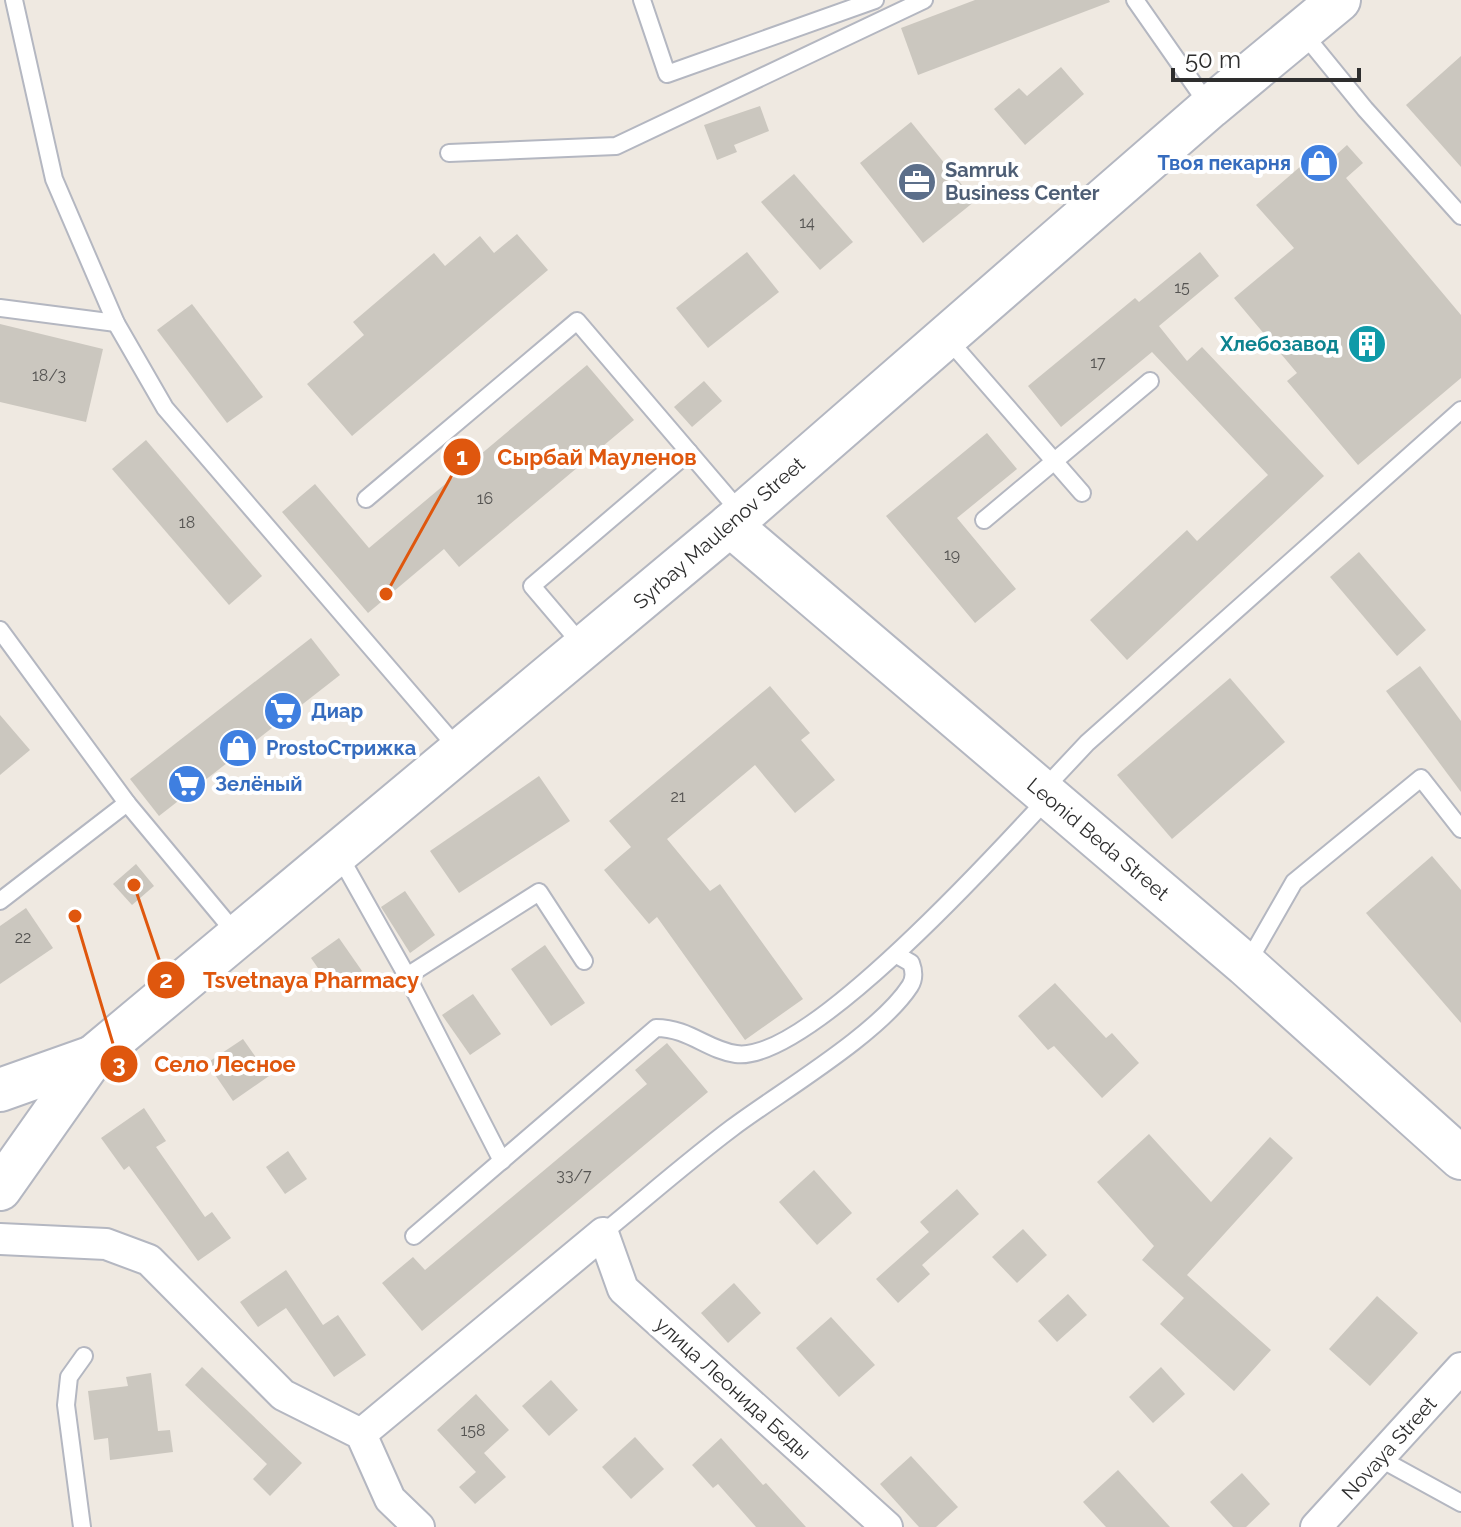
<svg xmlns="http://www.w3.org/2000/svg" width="1461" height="1527" font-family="Raleway,sans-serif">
<rect width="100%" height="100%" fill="#efe9e1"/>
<!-- building -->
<g fill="#cbc7bf">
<polygon points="975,0 1109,0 1110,2 918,75 901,28"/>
<polygon points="1461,56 1461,167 1406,105"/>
<polygon points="1061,67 1084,94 1025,145 994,109 1019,88 1027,96"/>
<polygon points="760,106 769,131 734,145 737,152 717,160 704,125"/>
<polygon points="911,122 975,201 923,243 860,163"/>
<polygon points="1347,145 1363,163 1346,178 1461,315 1461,378 1358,465 1287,381 1297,373 1234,298 1294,248 1256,205 1317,152 1327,163"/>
<polygon points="794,174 853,242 820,270 761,202"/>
<polygon points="517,234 548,270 352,436 307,384 364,335 353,322 434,253 445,266 480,236 494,253"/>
<polygon points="747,252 779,292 708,348 676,308"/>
<polygon points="1200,252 1219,276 1159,326 1187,361 1202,347 1324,476 1127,660 1090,620 1187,530 1197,541 1268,475 1152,352 1061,427 1028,386 1135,298 1139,302"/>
<polygon points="192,304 263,397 227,423 157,330"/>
<polygon points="0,324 103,349 86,422 0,402"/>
<polygon points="587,365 634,420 459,567 444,549 368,613 282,512 315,484 369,548"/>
<polygon points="704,381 722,401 692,427 674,407"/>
<polygon points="987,433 1017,469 957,518 1016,589 975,623 886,516"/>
<polygon points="146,440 262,576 229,605 112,469"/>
<polygon points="1359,552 1426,630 1397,656 1330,577"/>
<polygon points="311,638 340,675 159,816 130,779"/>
<polygon points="1420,666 1461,721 1461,792 1386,691"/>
<polygon points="1230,678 1285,742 1172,839 1117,775"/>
<polygon points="770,686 810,733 801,740 835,780 795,813 755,765 667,839 710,891 720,884 803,999 745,1040 657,917 649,924 604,870 631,847 609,821"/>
<polygon points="0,715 30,750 0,775"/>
<polygon points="539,776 570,821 459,893 430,851"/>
<polygon points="1432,856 1461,890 1461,1023 1366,913"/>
<polygon points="136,864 154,886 132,905 113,884"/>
<polygon points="405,891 435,935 410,953 381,907"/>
<polygon points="26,908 53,948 0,984 0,926"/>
<polygon points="339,938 362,971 334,991 311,958"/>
<polygon points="545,945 585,1003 551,1026 511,969"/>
<polygon points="1055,983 1106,1038 1112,1033 1139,1063 1102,1098 1054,1046 1048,1050 1018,1016"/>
<polygon points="473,994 501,1034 470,1055 442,1015"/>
<polygon points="243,1039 269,1076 233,1101 207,1063"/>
<polygon points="667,1043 708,1092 422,1331 382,1283 413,1257 425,1270 647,1084 635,1070"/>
<polygon points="144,1108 166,1141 156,1147 205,1217 212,1212 231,1238 198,1261 129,1166 124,1170 101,1138"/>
<polygon points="1149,1134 1211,1202 1270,1137 1293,1158 1187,1275 1271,1350 1234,1391 1160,1324 1184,1298 1142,1260 1154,1246 1097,1182"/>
<polygon points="288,1151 307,1179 285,1194 266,1167"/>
<polygon points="814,1170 852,1213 817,1245 779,1202"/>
<polygon points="957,1189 979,1214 922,1265 930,1274 898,1303 876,1279 929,1232 920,1222"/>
<polygon points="1023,1229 1047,1255 1017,1283 992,1257"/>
<polygon points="286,1270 323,1325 338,1315 366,1355 334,1377 286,1308 258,1327 240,1302"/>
<polygon points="734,1283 761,1313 728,1343 701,1313"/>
<polygon points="1068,1294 1087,1315 1057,1342 1038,1321"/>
<polygon points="1377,1296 1418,1333 1370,1386 1329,1349"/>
<polygon points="831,1317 875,1365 839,1397 796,1348"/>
<polygon points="202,1367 302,1463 270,1496 253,1479 267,1464 185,1385"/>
<polygon points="1161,1367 1185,1394 1153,1423 1129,1397"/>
<polygon points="151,1373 158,1431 170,1430 173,1452 110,1460 108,1438 94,1440 88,1391 128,1386 126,1377"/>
<polygon points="551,1380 578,1410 549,1436 522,1406"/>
<polygon points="476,1394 509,1430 484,1453 506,1477 475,1504 459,1487 476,1472 437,1430"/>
<polygon points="635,1437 664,1469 631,1499 602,1467"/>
<polygon points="721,1438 763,1485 766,1483 806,1527 756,1527 718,1484 713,1488 692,1465"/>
<polygon points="911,1456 958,1507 936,1527 919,1527 880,1484"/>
<polygon points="1118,1470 1170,1527 1106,1527 1083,1502"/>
<polygon points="1242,1473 1270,1504 1246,1527 1233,1527 1210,1502"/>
</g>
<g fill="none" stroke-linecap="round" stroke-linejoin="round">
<!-- lane casing -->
<g stroke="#b4b7c1" stroke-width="20">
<g id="lane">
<polyline points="14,0 54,179 116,323 165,408 460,751"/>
<polyline points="642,0 667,74 875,0"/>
<polyline points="1135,0 1209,106"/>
<polyline points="1303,33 1365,109 1461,216"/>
<polyline points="449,153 616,146 924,0"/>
<polyline points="0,308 116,323"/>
<polyline points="947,338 1082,493"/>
<polyline points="366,499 577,321 741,513"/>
<polyline points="984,520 1150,381"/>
<polyline points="0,630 127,803 237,935"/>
<polyline points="583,646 532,586 689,452"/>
<polyline points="1042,791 1087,743 1461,410"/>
<polyline points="339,855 407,976 502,1161"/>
<polyline points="0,901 127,803"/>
<polyline points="1247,964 1294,882 1421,778 1461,829"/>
<polyline points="407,976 539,892 584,961"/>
<path d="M603 1233C646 1198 688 1161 732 1128 780 1092 879 1034 910 986 915 978 914 971 911 963L897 955"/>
<path d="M414 1236 656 1028C689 1028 707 1050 736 1054 807 1064 999 851 1048 798"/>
<polyline points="1379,1458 1461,1503"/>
<polyline points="82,1527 66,1405 69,1377 84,1356"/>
</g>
</g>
<!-- street casing -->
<g stroke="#b4b7c1" stroke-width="34">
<g id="street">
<polyline points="0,1239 106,1244 149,1260 283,1395 361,1434 390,1499 419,1527"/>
<polyline points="361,1434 603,1233 623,1289 887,1527"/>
<polyline points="1316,1527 1461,1368"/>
</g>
</g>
<!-- secondary casing -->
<g stroke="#b4b7c1" stroke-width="46">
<g id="secondary">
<polyline points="730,525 1246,965 1461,1158"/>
<polyline points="0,1090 93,1057"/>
<polyline points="0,1189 93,1057 730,525 1210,107 1339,0"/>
</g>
</g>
<!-- lane -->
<use href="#lane" stroke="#fff" stroke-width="16"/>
<!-- street -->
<use href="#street" stroke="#fff" stroke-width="30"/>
<!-- secondary -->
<use href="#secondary" stroke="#fff" stroke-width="42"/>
</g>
<!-- icons -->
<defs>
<g id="shop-disc" transform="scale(2)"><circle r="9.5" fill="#3f7fe0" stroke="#fff"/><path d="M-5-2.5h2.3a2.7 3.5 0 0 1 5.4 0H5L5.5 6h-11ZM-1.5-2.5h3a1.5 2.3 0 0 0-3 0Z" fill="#fff"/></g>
<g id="office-disc" transform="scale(2)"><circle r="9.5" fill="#5c6f8a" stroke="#fff"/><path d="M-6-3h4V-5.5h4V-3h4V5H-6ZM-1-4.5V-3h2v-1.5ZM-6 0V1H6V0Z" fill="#fff"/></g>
<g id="building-disc" transform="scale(2)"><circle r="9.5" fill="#0f9aa8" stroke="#fff"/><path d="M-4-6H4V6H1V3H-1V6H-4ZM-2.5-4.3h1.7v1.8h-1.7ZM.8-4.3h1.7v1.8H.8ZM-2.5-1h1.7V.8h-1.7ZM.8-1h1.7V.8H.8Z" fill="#fff"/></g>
<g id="supermarket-disc" transform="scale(2)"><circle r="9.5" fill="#3f7fe0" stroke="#fff"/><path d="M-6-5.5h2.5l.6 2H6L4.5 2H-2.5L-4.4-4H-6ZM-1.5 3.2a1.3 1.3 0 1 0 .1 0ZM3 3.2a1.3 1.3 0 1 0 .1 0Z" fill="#fff"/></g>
</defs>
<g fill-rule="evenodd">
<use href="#shop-disc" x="1319" y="163"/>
<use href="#office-disc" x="917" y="182"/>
<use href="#building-disc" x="1367" y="344"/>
<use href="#supermarket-disc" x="283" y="711"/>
<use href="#shop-disc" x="238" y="748"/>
<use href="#supermarket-disc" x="187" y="784"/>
</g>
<g text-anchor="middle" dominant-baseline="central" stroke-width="8" stroke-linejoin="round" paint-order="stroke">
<!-- number labels -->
<g font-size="16" fill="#555452">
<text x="807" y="222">14</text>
<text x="1182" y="287">15</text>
<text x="1098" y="362">17</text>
<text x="49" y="375">18/3</text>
<text x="485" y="498">16</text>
<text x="187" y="522">18</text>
<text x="952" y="554">19</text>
<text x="678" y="796">21</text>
<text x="23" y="937">22</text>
<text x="574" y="1175">33/7</text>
<text x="473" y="1430">158</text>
</g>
<!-- shop labels -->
<g font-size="20" font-weight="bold" fill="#366cbe" stroke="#fff" text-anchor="start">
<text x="1291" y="163" text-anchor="end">Твоя пекарня</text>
<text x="311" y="711">Диар</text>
<text x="266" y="748">ProstoСтрижка</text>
<text x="215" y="784">Зелёный</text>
</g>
<!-- service labels -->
<g font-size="20" font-weight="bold" fill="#4e5e75" stroke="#fff" text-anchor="start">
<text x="945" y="170">Samruk<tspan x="945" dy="23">Business Center</tspan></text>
</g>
<!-- culture labels -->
<g font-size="20" font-weight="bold" fill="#0d838f" stroke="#fff" text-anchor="end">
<text x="1339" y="344">Хлебозавод</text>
</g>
<!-- street labels -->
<g font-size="20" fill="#2e2e2e" stroke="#fff">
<text transform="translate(719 533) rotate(-41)">Syrbay Maulenov Street</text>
<text transform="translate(1098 839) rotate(40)">Leonid Beda Street</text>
<text transform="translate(733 1388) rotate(42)">улица Леонида Беды</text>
<text transform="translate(1389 1448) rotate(-48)">Novaya Street</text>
</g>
</g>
<!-- callouts -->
<path fill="none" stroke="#df570e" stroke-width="3" d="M386 594L462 457M134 885L166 980M75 916L119 1064"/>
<g fill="#df570e" stroke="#fff" stroke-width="3">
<circle cx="386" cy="594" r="8"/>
<circle cx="134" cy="885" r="8"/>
<circle cx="75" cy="916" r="8"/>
<circle cx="462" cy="457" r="20"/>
<circle cx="166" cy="980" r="20"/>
<circle cx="119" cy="1064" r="20"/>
</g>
<g font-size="24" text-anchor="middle" font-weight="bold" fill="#fff">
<text x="462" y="465">1</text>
<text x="166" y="988">2</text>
<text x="119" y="1072">3</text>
</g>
<g font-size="22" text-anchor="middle" font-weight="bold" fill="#df570e" stroke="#fff" stroke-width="8" stroke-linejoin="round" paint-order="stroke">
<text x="597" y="465">Сырбай Мауленов</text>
<text x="311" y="988">Tsvetnaya Pharmacy</text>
<text x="225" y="1072">Село Лесное</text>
</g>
<!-- scale -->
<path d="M1173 68v12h186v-12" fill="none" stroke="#2e2e2e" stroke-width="4"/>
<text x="1185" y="68" font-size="24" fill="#2e2e2e" stroke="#ffffff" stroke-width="6" paint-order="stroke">50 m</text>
</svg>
